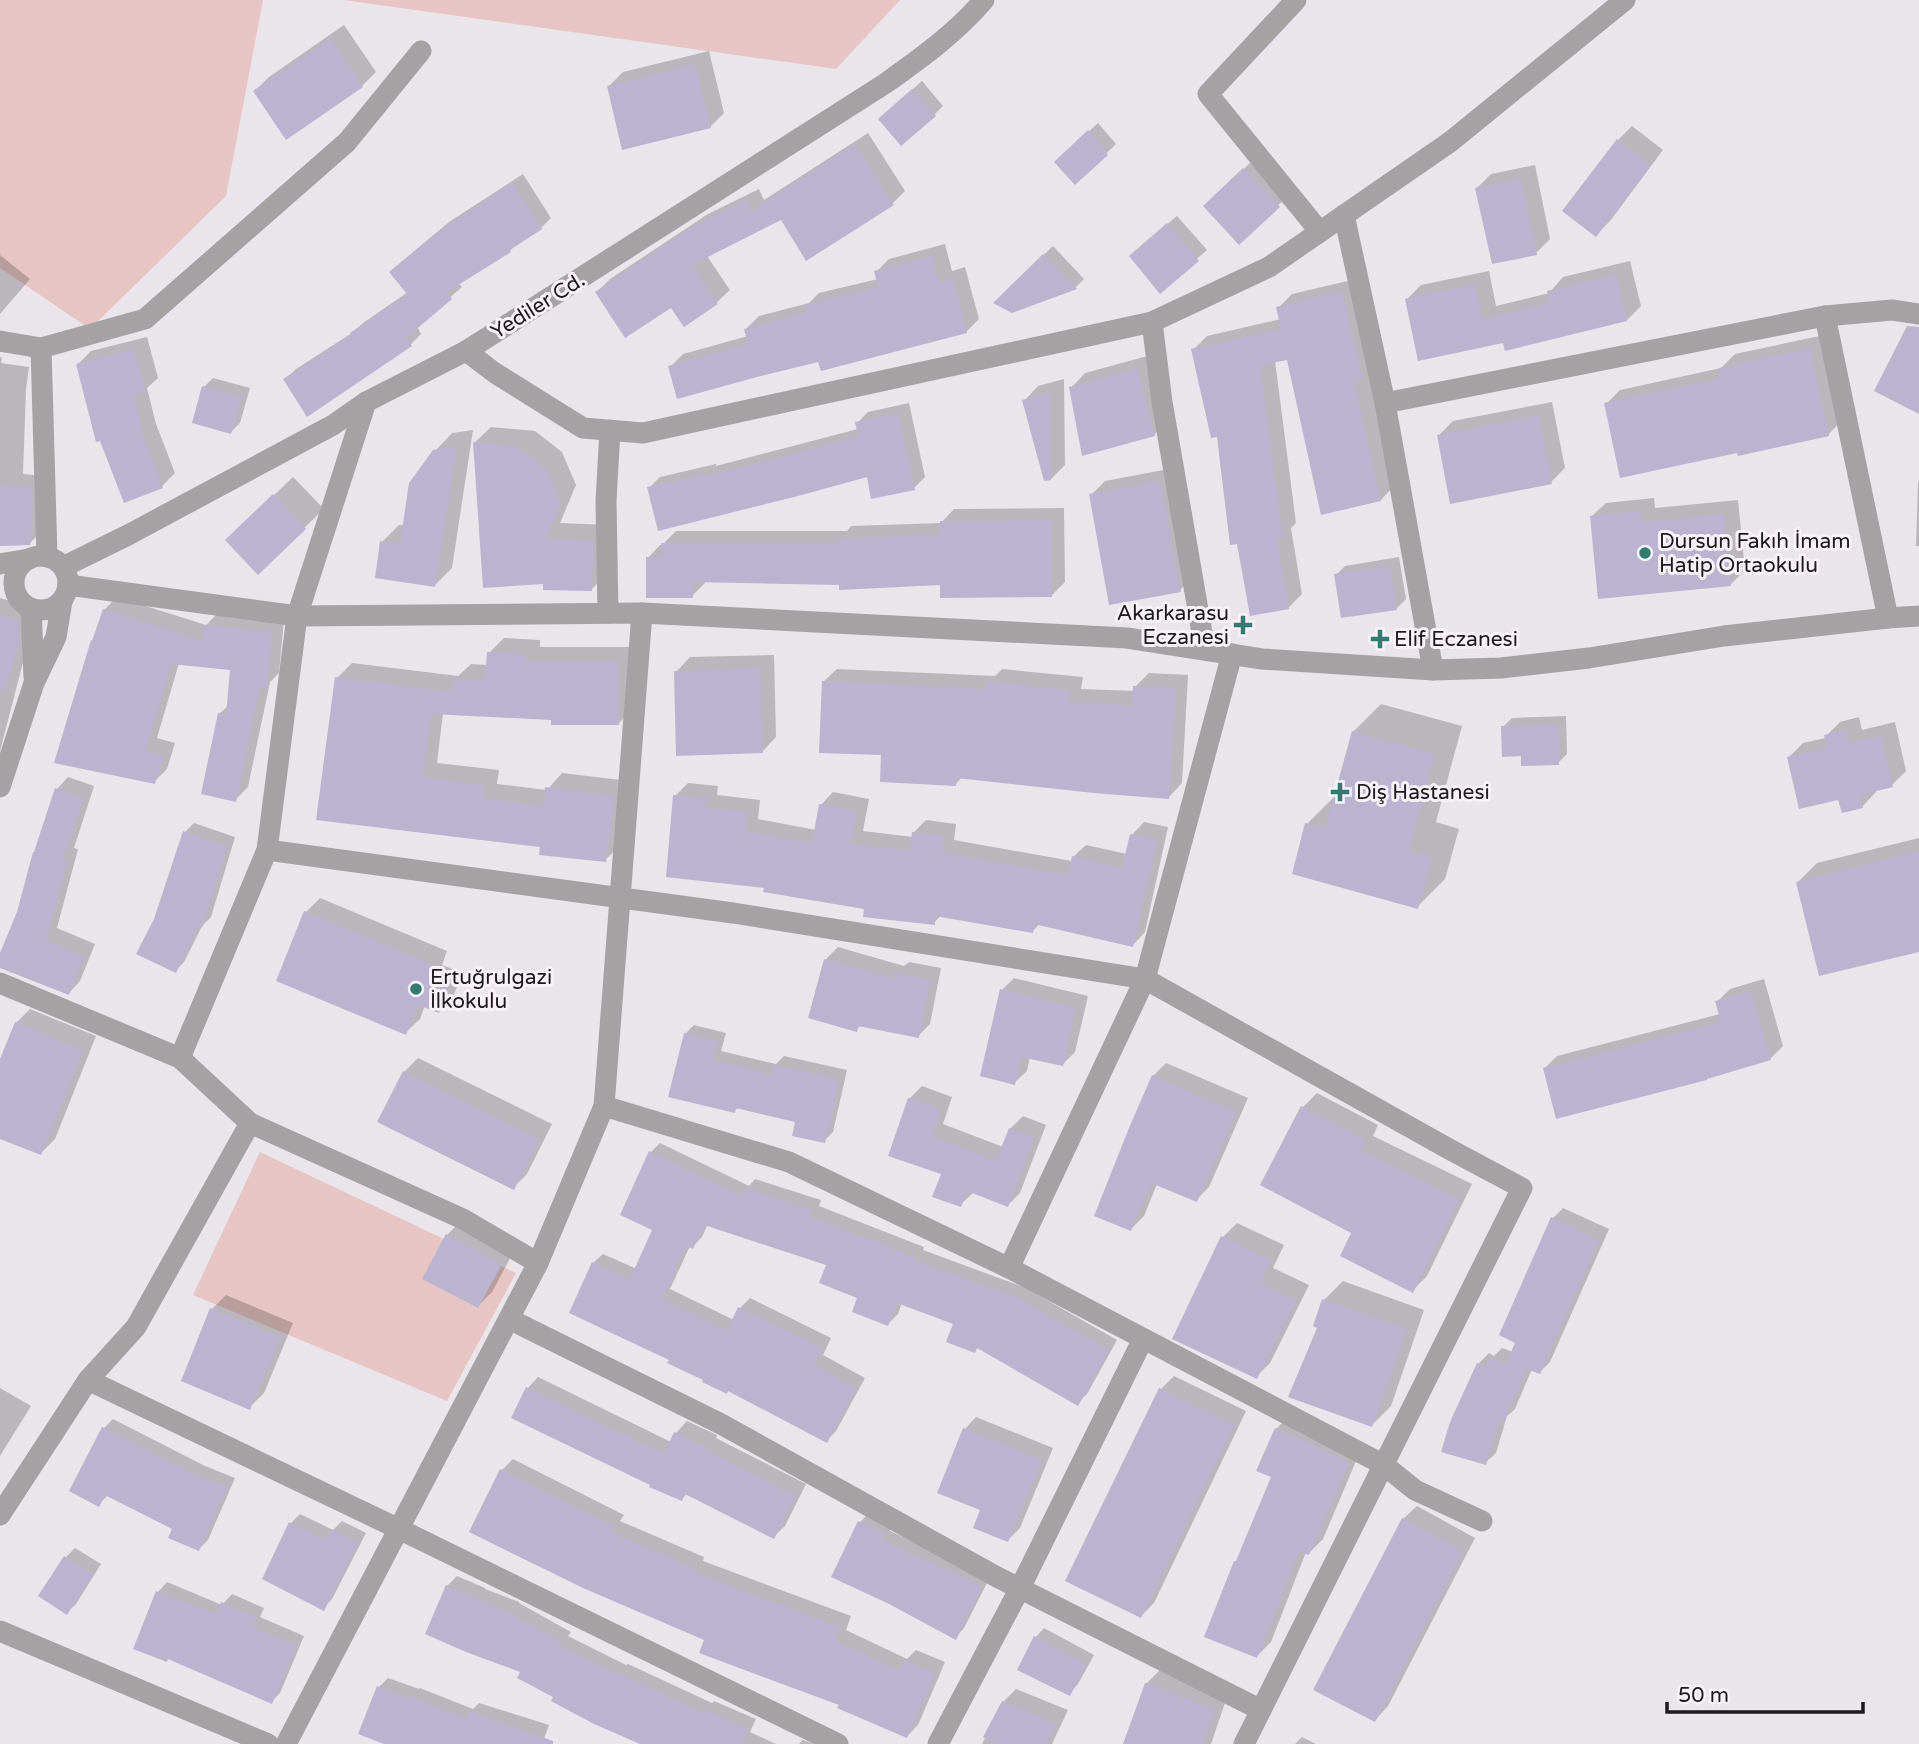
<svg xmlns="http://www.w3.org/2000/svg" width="1919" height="1744" font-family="'Varela Round',sans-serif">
<rect width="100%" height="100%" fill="#eae4eb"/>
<!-- green -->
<g fill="#e8c5c5">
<polygon points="0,0 263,0 226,196 90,329 0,268"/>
<polygon points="344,0 900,0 836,69"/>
<polygon points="260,1152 516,1273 447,1401 193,1295"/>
</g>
<!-- shadow -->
<g fill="#0003">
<polygon points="344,25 376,72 362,86 286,137 255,91 269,77"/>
<polygon points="709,51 724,113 710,127 609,86 623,72"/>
<polygon points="922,81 943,106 934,115 889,110"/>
<polygon points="1098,123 1116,144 1075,183 1065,153"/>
<polygon points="1632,126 1663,150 1610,221 1596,235 1565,211 1618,140"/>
<polygon points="868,133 905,191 892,204 781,218 707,256 730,290 717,302 685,324 672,305 597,292 610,279 708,214 759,189 764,200"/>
<polygon points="1253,160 1287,197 1239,242 1205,206"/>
<polygon points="1535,165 1550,239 1536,253 1477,188 1491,174"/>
<polygon points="523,174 551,218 541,228 517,243 510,250 458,283 462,287 417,326 421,334 411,344 285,380 296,369 355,331 363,323 408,292 402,262 449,222"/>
<polygon points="1177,216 1207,250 1160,291 1140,247"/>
<polygon points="945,244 952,271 965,267 979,319 966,332 820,360 670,367 683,354 748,336 746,329 759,316 809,303 819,293 878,279 876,272 889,259"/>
<polygon points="1053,246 1084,279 1076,287 1012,312 995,302"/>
<polygon points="0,255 30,279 0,314"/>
<polygon points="1630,261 1641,306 1627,320 1504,341 1407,299 1421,285 1489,271 1496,306 1549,293 1563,277"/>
<polygon points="1356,279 1394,486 1381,500 1288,358 1275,361 1296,523 1291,528 1302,594 1288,608 1218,435 1193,350 1207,336 1281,319 1278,308 1292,294"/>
<polygon points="1824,335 1842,420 1828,435 1606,404 1620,390 1721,368 1735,354"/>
<polygon points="147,337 158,378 147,388 156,424 175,473 162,486 78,364 91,351"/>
<polygon points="1151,355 1168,421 1154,435 1071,388 1085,373"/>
<polygon points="0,357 2,358 1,363 29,367 26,389 23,474 44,476 42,531 29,544 0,544"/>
<polygon points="213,378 250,388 240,423 231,432 204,387"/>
<polygon points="1064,379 1065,465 1051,479 1024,401 1038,386"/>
<polygon points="1552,402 1565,468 1551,482 1439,435 1453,421"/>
<polygon points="909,403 925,477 914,488 868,475 649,488 660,477 716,464 716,466 858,429 857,423 868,412"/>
<polygon points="491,427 535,431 562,452 576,485 560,523 609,525 607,573 591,590 545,582 474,443"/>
<polygon points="473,430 452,568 435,585 382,542 399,525 405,525 435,451 452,433"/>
<polygon points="1174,468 1194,576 1180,590 1091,495 1105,481"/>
<polygon points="293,477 324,509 258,572 246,522"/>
<polygon points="1919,481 1919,546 1916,546 1918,483"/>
<polygon points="1654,498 1655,508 1738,500 1745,570 1731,584 1591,517 1606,503"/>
<polygon points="1064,508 1065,582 1052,595 942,584 705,581 705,583 692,596 648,558 660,545 663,545 663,544 676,531 847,531 851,526 941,523 954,509"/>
<polygon points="1399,557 1406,599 1397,608 1336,575 1345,566"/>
<polygon points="117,597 206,625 218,613 284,620 279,673 270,682 248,787 235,800 219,714 229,705 232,669 179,663 157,738 175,743 167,769 154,782 56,761 104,610"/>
<polygon points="0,598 31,607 32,628 0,751"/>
<polygon points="504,638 540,640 540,647 634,647 634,708 619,723 443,713 437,763 499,770 497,784 547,790 562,773 629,781 621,845 605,860 542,846 318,819 337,678 352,663 458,676 471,664 488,665 489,653"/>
<polygon points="774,655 776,737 762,752 676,672 690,657"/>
<polygon points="837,669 995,676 1002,669 1083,677 1081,689 1135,691 1135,687 1149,673 1188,675 1182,783 1169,797 962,777 955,785 823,682"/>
<polygon points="1381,704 1462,726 1436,822 1459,829 1445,879 1417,907 1307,824 1336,795 1353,732"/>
<polygon points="1566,716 1567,754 1558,763 1522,754 1503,727 1512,718"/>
<polygon points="1859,717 1862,730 1895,722 1906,771 1892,785 1876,789 1876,792 1862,807 1840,797 1789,757 1803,743 1826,738 1826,736 1840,722"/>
<polygon points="68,777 94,786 74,848 78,849 57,928 95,944 80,981 69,993 0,966 0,958 18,913 57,789"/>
<polygon points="688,783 718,786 717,795 760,800 758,819 816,830 821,805 833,792 869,799 863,831 913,837 913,833 926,820 956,824 954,840 1072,861 1073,857 1086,845 1127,854 1132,835 1144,822 1168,827 1145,932 1133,945 1040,923 1032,932 941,915 934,923 766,887 675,796"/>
<polygon points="194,823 235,837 211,917 202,926 184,962 175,971 156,919 185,832"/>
<polygon points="1919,838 1919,950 1798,882 1817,863"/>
<polygon points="320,898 447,951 442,965 462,973 453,997 438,1011 425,1005 420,1019 405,1033 306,912"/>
<polygon points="838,947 904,966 909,962 941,968 930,1024 918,1036 861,1025 856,1030 810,1017 826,959"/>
<polygon points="1014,978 1088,996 1075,1052 1063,1064 1030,1057 1027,1071 1014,1083 1002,990"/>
<polygon points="1764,979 1783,1046 1770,1059 1545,1068 1557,1056 1720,1014 1717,1002 1730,989"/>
<polygon points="30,1009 96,1036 55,1139 41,1153 0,1137 0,1063 16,1023"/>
<polygon points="694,1025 726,1033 721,1051 776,1064 784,1056 847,1070 833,1132 824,1141 797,1120 739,1107 734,1111 685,1034"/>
<polygon points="418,1058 552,1124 527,1174 513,1188 404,1072"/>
<polygon points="1166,1063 1248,1098 1209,1187 1196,1200 1157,1184 1144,1216 1131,1229 1153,1076"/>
<polygon points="922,1086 952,1097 943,1124 1003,1147 1010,1129 1023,1116 1046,1125 1020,1193 1008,1205 974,1192 960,1205 909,1099"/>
<polygon points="1317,1093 1378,1125 1373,1136 1472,1184 1427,1276 1413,1290 1354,1232 1303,1107"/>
<polygon points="660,1143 749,1186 755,1179 821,1200 819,1206 924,1247 923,1250 1026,1288 1117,1340 1087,1394 1077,1403 978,1347 975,1351 955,1323 902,1303 898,1314 888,1324 829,1263 708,1224 702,1237 692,1247 690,1246 670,1289 734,1320 740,1308 750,1298 831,1338 823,1355 865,1378 836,1431 826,1441 729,1390 705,1380 671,1359 593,1263 603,1254 637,1269 655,1229 651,1152"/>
<polygon points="1563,1208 1609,1229 1550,1362 1540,1372 1532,1369 1515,1409 1507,1416 1496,1453 1485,1463 1478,1364 1489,1353 1494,1356 1502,1348 1513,1352 1553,1218"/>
<polygon points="461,1221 515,1249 492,1292 478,1306 425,1278 447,1235"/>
<polygon points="1237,1223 1284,1245 1273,1268 1309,1285 1270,1363 1256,1377 1223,1237"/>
<polygon points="1343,1281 1424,1310 1391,1406 1372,1425 1324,1300"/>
<polygon points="226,1295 293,1323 264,1393 250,1407 212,1309"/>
<polygon points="1174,1376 1246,1411 1154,1603 1141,1616 1161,1389"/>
<polygon points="538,1377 671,1442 676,1433 687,1421 717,1435 716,1438 806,1484 785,1526 773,1537 688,1493 681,1499 527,1389"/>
<polygon points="0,1388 31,1406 0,1456"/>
<polygon points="1290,1415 1362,1447 1323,1539 1309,1553 1306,1552 1271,1642 1257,1656 1276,1429"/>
<polygon points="976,1417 1053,1448 1020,1528 1008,1540 983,1509 965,1429"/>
<polygon points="113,1419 205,1466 235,1478 208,1540 199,1549 174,1528 108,1495 99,1504 72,1490 104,1428"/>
<polygon points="513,1459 624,1515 620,1521 704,1557 703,1561 851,1616 846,1630 907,1659 916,1650 945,1662 918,1725 907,1736 707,1639 502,1470"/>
<polygon points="1417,1506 1475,1538 1388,1706 1375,1720 1403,1519"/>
<polygon points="869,1513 893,1525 890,1531 990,1577 964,1628 955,1638 860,1522"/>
<polygon points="300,1514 333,1530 342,1521 366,1533 332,1599 323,1608 291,1523"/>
<polygon points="75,1548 101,1564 76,1604 66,1613 41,1596 66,1557"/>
<polygon points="457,1576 485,1588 485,1589 519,1602 519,1603 571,1632 568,1636 626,1665 628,1664 712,1703 714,1701 756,1719 750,1732 776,1744 643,1744 556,1696 522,1671 447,1586"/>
<polygon points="167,1582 222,1605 232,1594 264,1608 260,1617 304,1636 280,1693 271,1702 169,1658 135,1648 158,1592"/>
<polygon points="1044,1628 1094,1655 1078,1684 1069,1694 1035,1638"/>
<polygon points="1160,1670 1228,1694 1211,1744 1125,1744 1146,1684"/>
<polygon points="388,1678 419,1689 420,1688 473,1709 479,1703 549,1725 542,1744 387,1744 379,1687"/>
<polygon points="1016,1689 1068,1710 1052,1744 982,1744 1003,1702"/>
<polygon points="1302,1737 1316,1744 1295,1744"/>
<polygon points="803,1740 815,1744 799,1744"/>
</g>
<!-- building -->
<g fill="#bab4d0">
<polygon points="330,38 363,87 286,140 253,91"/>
<polygon points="695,64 711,128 622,150 607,86"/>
<polygon points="912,89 936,116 901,146 878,119"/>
<polygon points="1088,130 1108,155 1075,185 1054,162"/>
<polygon points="1617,139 1651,165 1596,237 1562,211"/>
<polygon points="855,144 894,205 806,261 781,220 692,265 718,304 684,327 671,308 625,338 595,292 693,226 746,200 751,211"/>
<polygon points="1243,168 1280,207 1239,245 1203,206"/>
<polygon points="1521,178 1537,255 1492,264 1475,188"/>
<polygon points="512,183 542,229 510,250 511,252 447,292 452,299 406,338 412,346 307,417 283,379 351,335 350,333 407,294 389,272 436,233"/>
<polygon points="1167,223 1199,261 1160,294 1129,256"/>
<polygon points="1043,254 1077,289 1012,313 993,303"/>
<polygon points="932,256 939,282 953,279 967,333 821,371 818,362 757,377 677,399 668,366 748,344 744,329 806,312 804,305 878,287 874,271"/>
<polygon points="1616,274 1627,321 1505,351 1503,343 1418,361 1405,299 1475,284 1482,319 1550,302 1547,291"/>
<polygon points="1342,291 1363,380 1354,382 1381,501 1321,515 1287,360 1260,365 1283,538 1277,539 1289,609 1250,616 1237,544 1230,545 1217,437 1211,438 1191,349 1281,329 1276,307"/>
<polygon points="1907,326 1919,327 1919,414 1874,391"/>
<polygon points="1810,348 1829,436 1738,456 1737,453 1620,478 1604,403 1721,378 1719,368"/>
<polygon points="134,349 146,392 134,395 144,438 163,488 124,503 100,441 96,442 76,364"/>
<polygon points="1137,368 1155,436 1082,456 1069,387"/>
<polygon points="202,386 242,397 231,434 192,423"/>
<polygon points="1051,392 1051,480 1044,481 1022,400"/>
<polygon points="899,413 915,490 871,499 867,477 798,496 658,531 647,487 705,474 706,476 787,456 858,436 855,422"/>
<polygon points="1539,415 1552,484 1450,504 1437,435"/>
<polygon points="473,442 518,447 546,468 561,502 546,539 594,541 592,591 543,590 543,584 483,588"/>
<polygon points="457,446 435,587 375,578 380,541 400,544 409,483 433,450"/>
<polygon points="1160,481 1181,592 1109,605 1089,494"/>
<polygon points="0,485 32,488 33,516 30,545 0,546"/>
<polygon points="273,494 306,529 258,575 225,540"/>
<polygon points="1640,511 1641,522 1724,514 1731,586 1598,599 1590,516"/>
<polygon points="1052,520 1052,597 940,598 940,585 839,590 839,585 693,582 693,598 646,598 646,557 664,557 661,543 837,543 837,539 940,534 940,521"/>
<polygon points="1390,566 1397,610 1341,618 1334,574"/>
<polygon points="103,609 202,641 204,625 272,632 267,688 260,687 236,802 201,794 218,713 226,715 230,670 171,664 145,751 163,756 155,784 54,763 91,640 92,641"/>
<polygon points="0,615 18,620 19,643 6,689 0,688"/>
<polygon points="487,652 526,654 525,661 619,661 619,725 551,725 551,720 431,714 423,777 485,785 483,798 544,806 545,787 615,796 606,862 539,855 540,847 316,820 335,677 453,692 454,679 485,680"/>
<polygon points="760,668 763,753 676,756 674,671"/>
<polygon points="822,681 986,689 987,681 1070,690 1069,702 1132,705 1133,686 1176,688 1169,799 1094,793 956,778 956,786 880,782 881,755 819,753"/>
<polygon points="1558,724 1559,765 1521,766 1521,756 1502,757 1501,726"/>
<polygon points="1845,730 1848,743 1881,735 1893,787 1860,795 1863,808 1842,813 1838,800 1799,809 1787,757 1826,748 1824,735"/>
<polygon points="1352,731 1435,754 1409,850 1432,857 1418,909 1292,874 1305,823 1325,829"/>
<polygon points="55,788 83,798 63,860 67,861 46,940 84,956 69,995 0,968 0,953 17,912 33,852 34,852"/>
<polygon points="673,795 706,798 705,808 748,812 746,832 812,843 819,804 857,811 851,844 910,850 912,832 944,836 943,853 1068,875 1072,856 1122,868 1130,834 1157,840 1133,947 1034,924 1033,933 935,916 935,925 863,917 864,909 763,892 764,888 666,877"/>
<polygon points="183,831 227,846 202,928 198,926 176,973 136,954 154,919"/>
<polygon points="1919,851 1919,952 1819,976 1796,882"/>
<polygon points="304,911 434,965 429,979 449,987 439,1013 418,1005 406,1035 276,981"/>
<polygon points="824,959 894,978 895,973 930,980 919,1038 858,1026 857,1032 808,1018"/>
<polygon points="1000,989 1076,1008 1063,1066 1021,1057 1015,1085 980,1076"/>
<polygon points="1751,991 1771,1060 1707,1079 1707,1080 1556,1119 1543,1068 1721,1022 1715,1001"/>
<polygon points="15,1022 83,1050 41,1155 0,1139 0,1059"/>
<polygon points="684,1033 718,1041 713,1060 771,1074 773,1065 839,1079 825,1143 792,1136 795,1122 736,1108 735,1113 668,1097"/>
<polygon points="403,1071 539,1139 514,1190 377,1122"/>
<polygon points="1152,1075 1236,1112 1197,1202 1151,1183 1131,1231 1094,1216 1129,1128"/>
<polygon points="908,1098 941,1109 932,1136 996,1161 1009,1128 1034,1138 1008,1207 967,1191 961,1207 932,1197 941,1174 888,1156"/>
<polygon points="1301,1106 1366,1140 1360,1150 1459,1199 1413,1293 1340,1256 1351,1233 1260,1185"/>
<polygon points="649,1151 741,1196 744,1188 812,1210 810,1216 915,1257 914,1260 1016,1297 1109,1350 1078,1406 977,1348 975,1353 946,1342 953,1324 897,1303 888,1326 852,1312 857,1298 819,1283 826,1265 704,1225 693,1249 686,1246 662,1299 727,1331 738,1307 823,1348 814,1365 856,1388 827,1443 728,1391 727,1394 702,1382 703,1380 667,1363 669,1360 569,1313 592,1262 630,1279 652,1230 620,1215"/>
<polygon points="1551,1217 1599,1240 1540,1374 1527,1369 1504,1421 1500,1419 1486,1465 1441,1452 1450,1422 1477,1363 1486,1367 1490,1358 1506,1363 1515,1343 1499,1335"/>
<polygon points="446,1234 502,1264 478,1308 422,1279"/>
<polygon points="1221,1236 1271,1260 1260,1283 1296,1300 1257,1379 1172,1339"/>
<polygon points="1322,1299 1407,1329 1372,1427 1288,1397 1317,1328 1313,1326"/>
<polygon points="210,1308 280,1337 250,1410 181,1381"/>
<polygon points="526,1387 664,1454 674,1432 707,1447 706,1450 796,1496 774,1539 685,1494 682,1501 649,1487 650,1485 511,1418"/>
<polygon points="1159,1388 1234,1425 1141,1618 1065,1581"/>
<polygon points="102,1427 195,1474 227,1487 199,1551 168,1538 172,1529 105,1495 99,1507 69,1491"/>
<polygon points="963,1428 1042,1460 1008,1542 973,1528 980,1510 937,1493"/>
<polygon points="1275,1428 1349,1462 1309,1555 1299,1551 1257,1658 1204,1637 1234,1561 1236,1561 1271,1477 1256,1471"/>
<polygon points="500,1469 614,1526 611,1532 694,1568 693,1572 841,1627 836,1641 899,1671 904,1660 935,1673 907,1738 837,1708 839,1705 699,1653 704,1640 583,1588 469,1532"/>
<polygon points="1402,1518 1463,1551 1375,1722 1313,1690"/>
<polygon points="858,1521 885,1534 882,1540 982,1586 956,1640 889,1604 831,1577"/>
<polygon points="289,1522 326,1540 332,1529 358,1543 324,1611 262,1579"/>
<polygon points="64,1556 93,1574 67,1615 38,1596"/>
<polygon points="446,1585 477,1598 476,1599 510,1612 510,1613 562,1642 560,1646 616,1674 617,1672 702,1712 703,1709 748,1729 741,1744 640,1744 594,1724 551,1701 553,1697 517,1678 520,1672 466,1652 425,1634"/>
<polygon points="156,1591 216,1614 221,1602 256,1617 252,1627 296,1645 272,1704 168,1659 167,1662 133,1649"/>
<polygon points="1034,1636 1086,1664 1070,1696 1017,1670"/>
<polygon points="1145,1683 1215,1709 1203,1744 1123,1744"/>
<polygon points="377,1686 409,1698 410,1696 466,1719 469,1711 553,1741 553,1744 384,1744 358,1734"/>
<polygon points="1002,1701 1056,1724 1046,1744 996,1744 983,1737"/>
</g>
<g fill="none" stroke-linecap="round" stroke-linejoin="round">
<!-- minor -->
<g stroke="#a5a2a3" stroke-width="21">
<polyline points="1296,0 1208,94 1320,232"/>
<polyline points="1344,215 1385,403 1433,670"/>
<polyline points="1825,316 1888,618"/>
<polyline points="1152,322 1162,402 1205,650"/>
<polyline points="0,341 41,348 145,319 347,142 421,51"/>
<polyline points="41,348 47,557"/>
<polyline points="466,351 495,373 583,428 643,433 1152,322 1269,267 1450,142 1625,0"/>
<polyline points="1385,403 1825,316 1892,310 1919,314"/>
<circle cx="41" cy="583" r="27"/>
<polyline points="0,564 29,559"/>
<path d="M63 567 128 535 333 425 366 402 466 351 886 83C921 58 956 33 984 0"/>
<polyline points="68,585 297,616 642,613 1127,638 1262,659 1433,670 1501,668 1589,658 1724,636 1888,618 1919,616"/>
<polyline points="31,608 34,677"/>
<polyline points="608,613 606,501 610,430"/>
<polyline points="0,787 34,683 56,637 62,601"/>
<polyline points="267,850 733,913 1145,979 1449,1149 1522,1188 1244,1744"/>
<polyline points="0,983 180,1058 250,1123 463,1219 538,1263"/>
<polyline points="180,1058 267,850 297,616 366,402"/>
<polyline points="604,1106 789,1162 1009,1268 1384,1465 1415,1490 1482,1521"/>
<polyline points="1009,1268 1145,979 1232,654"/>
<polyline points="509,1319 721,1424 997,1577 1261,1710"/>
<polyline points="88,1380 399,1529 838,1744"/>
<polyline points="0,1515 88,1380 136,1327 250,1123"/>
<polyline points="0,1631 268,1744"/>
<polyline points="286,1744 538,1263 604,1106 642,613"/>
<polyline points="938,1744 1020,1588 1143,1339"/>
</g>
</g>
<!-- markers -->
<g fill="#337a71" stroke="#f8f2f8" stroke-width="2.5">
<circle cx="1645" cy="553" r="7"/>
<path d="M1239.5 614.5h7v7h7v7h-7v7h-7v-7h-7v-7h7z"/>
<path d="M1376.5 628.5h7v7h7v7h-7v7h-7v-7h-7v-7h7z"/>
<path d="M1336.5 781.5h7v7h7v7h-7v7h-7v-7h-7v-7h7z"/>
<circle cx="416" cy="989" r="7"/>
</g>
<g text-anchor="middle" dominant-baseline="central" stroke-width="6" stroke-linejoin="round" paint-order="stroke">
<!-- street labels -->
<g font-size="21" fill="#1d1a1d" stroke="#f8f2f8">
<text transform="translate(538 306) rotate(-32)">Yediler Cd.</text>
</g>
<!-- poi labels -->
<g font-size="21" fill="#1d1a1d" stroke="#f8f2f8" text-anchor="start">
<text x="1659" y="541">Dursun Fakıh İmam<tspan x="1659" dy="24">Hatip Ortaokulu</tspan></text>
<text x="1229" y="613" text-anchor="end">Akarkarasu<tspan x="1229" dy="24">Eczanesi</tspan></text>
<text x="1394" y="639">Elif Eczanesi</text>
<text x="1356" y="792">Diş Hastanesi</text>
<text x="430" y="977">Ertuğrulgazi<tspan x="430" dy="24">İlkokulu</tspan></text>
</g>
</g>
<!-- scale -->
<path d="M1667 1702v10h196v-10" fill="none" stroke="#1d1a1d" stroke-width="3.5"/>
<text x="1678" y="1702" font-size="21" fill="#1d1a1d" stroke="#f8f2f8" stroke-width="5" paint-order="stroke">50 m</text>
</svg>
